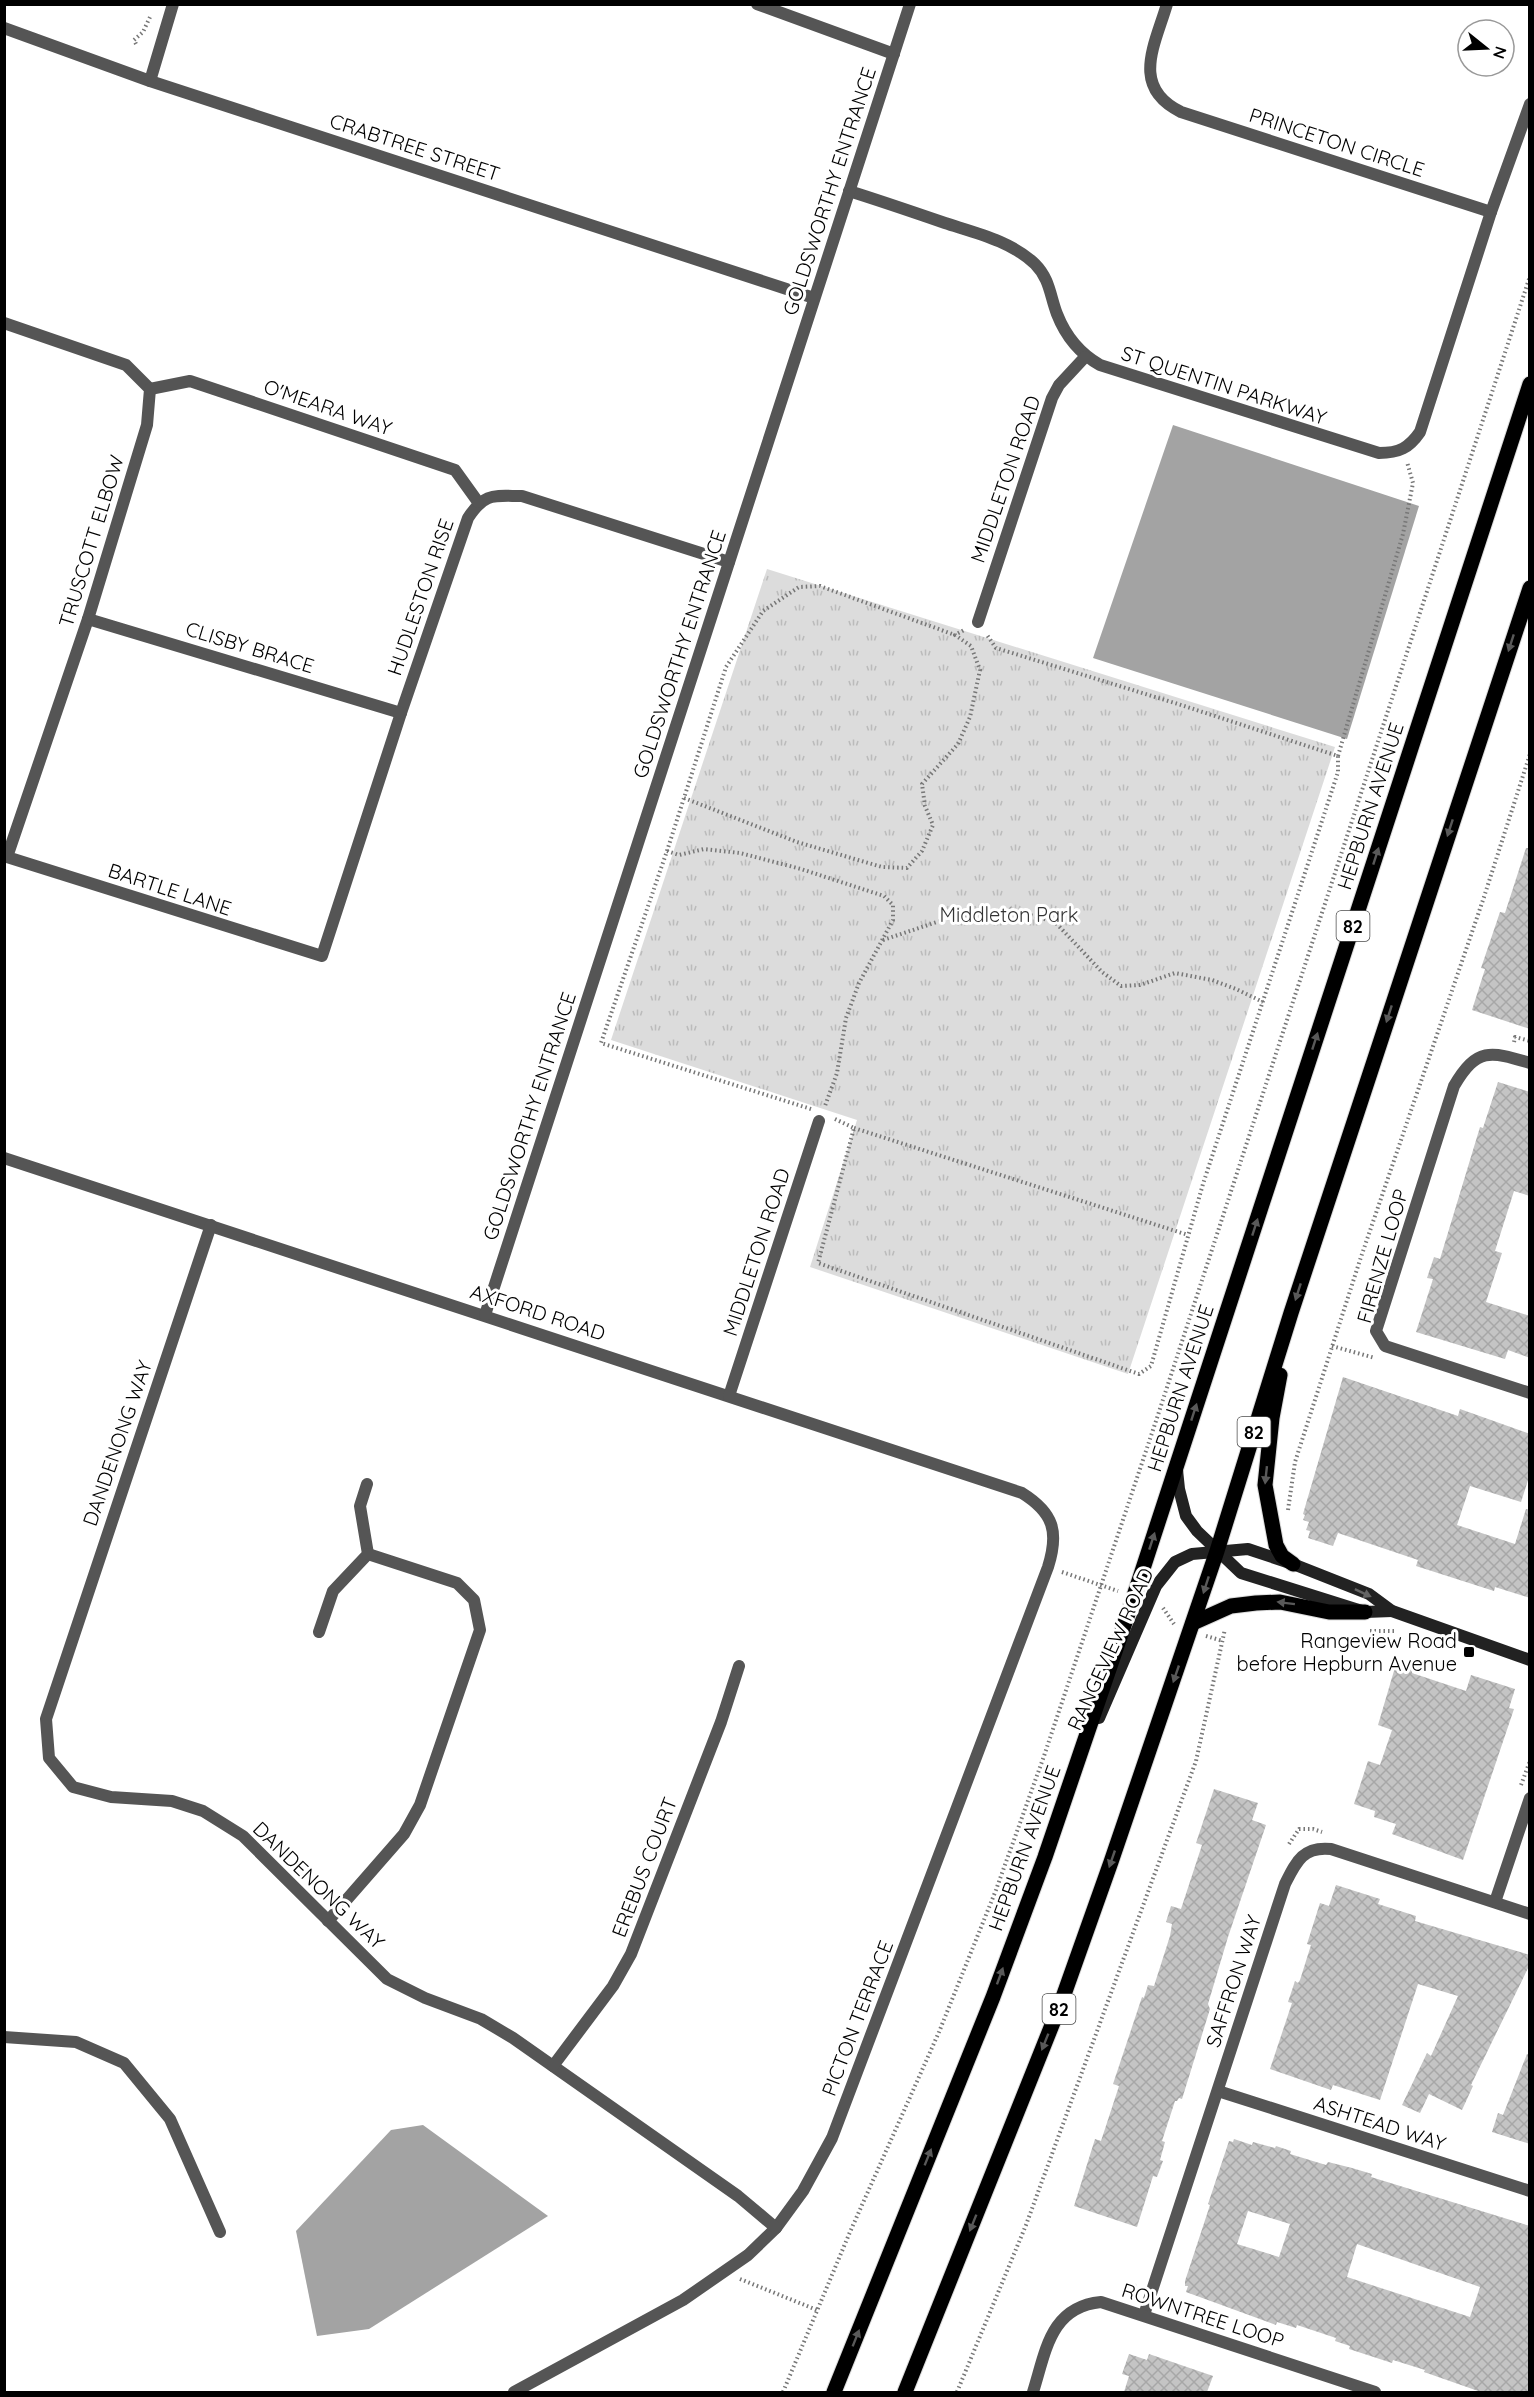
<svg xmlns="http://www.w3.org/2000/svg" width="1534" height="2397" font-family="Quicksand,sans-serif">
<defs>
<pattern id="grass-tufts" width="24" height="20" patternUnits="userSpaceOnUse" patternTransform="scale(1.5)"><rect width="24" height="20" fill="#dcdcdc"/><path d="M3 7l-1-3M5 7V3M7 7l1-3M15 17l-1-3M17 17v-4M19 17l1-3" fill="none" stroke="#bbb"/></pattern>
<pattern id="building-cross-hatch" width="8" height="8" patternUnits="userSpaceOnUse" patternTransform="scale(1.5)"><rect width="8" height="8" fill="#c4c4c4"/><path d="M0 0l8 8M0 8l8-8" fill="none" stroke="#a7a7a7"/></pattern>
</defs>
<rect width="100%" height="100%" fill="#fff"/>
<!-- grass -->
<polygon fill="url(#grass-tufts)" points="767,569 1335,747 1128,1374 810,1267 857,1120 611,1040"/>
<!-- water -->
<g fill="#a3a3a3">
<polygon points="1173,425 1419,506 1347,739 1093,658"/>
<polygon points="423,2125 548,2216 369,2329 317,2336 296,2231 391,2130"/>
</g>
<!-- building -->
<g fill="url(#building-cross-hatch)" fill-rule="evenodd">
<polygon points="1526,848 1530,848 1530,1029 1472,1010 1485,969 1481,968 1500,912 1505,913"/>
<polygon points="1498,1082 1530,1092 1530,1196 1514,1191 1495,1251 1502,1253 1486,1302 1530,1316 1530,1358 1508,1350 1505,1359 1416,1332 1433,1279 1427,1278 1434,1257 1440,1259 1480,1127 1483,1128"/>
<polygon points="1343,1377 1458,1416 1460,1409 1530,1434 1530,1474 1521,1502 1470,1486 1457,1525 1515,1544 1526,1509 1530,1510 1530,1598 1495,1587 1494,1591 1416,1566 1418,1560 1338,1533 1333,1546 1308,1538 1310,1531 1306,1530 1309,1522 1303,1520 1305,1515 1303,1514"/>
<polygon points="1396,1664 1413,1669 1412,1673 1466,1691 1471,1675 1515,1689 1509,1708 1514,1709 1463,1860 1392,1834 1396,1824 1374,1817 1375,1811 1354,1804 1368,1761 1380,1765 1392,1730 1378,1725"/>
<polygon points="1214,1789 1258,1803 1252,1820 1266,1825 1228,1937 1208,2004 1210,2009 1182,2099 1179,2098 1177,2101 1175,2101 1162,2141 1165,2142 1160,2160 1163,2161 1157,2177 1153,2176 1137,2227 1074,2206 1095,2139 1101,2141 1119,2086 1113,2084 1142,1997 1144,1998 1148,1985 1154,1986 1170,1936 1172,1924 1166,1922 1171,1906 1181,1909 1202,1845 1196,1843"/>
<polygon points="1336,1885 1380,1899 1378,1904 1416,1916 1415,1921 1530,1955 1530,1964 1471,2085 1473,2086 1462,2110 1429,2094 1420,2113 1402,2105 1427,2053 1431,2056 1458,1996 1418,1984 1380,2100 1333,2085 1331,2090 1270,2069 1292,2003 1288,2002 1295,1981 1298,1983 1300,1980 1311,1945 1307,1944 1320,1903 1329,1906"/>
<polygon points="1527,2054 1530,2055 1530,2144 1492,2132 1498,2113 1503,2115"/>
<path d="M1234 2139 1252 2145 1253 2142 1275 2148 1276 2146 1291 2151 1290 2154 1326 2165 1328 2162 1352 2168 1372 2174 1371 2177 1530 2226V2392H1481L1424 2372 1425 2370 1393 2360 1392 2363 1349 2349 1350 2346 1335 2341 1336 2338 1297 2325 1296 2328 1277 2322 1276 2325 1186 2292 1188 2286H1185V2281L1210 2205 1208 2204 1229 2141 1233 2142ZM1248 2211 1290 2224 1279 2257 1237 2244ZM1357 2244 1480 2287 1470 2317 1347 2277Z"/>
<polygon points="1129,2354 1147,2360 1149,2354 1213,2376 1207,2392 1124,2392 1129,2376 1122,2374"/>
</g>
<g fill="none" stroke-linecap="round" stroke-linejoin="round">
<!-- primary casing -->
<g stroke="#dbdbdb" stroke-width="17">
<g id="primary">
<polyline points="1280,1375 1272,1418 1265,1485 1276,1545 1282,1556 1293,1564"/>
<polyline points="1193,1623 1231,1606 1256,1603 1280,1602 1329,1612 1365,1612"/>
<polyline points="834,2392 993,1997 1045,1857 1134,1596 1530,384"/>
<polyline points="905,2392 1062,2000 1111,1862 1217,1551 1291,1313 1530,588"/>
</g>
</g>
<!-- path -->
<g stroke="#777" stroke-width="4" stroke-dasharray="1.5 3" stroke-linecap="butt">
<polyline points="136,44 134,40 143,32 150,17"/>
<polyline points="1338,756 1403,534 1413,483 1407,462"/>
<polyline points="684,798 797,842 882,867 907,868 922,851 933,825 925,806 922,784 958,744 970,717 980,670 971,646 955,635 964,630"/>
<polyline points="667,851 679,855 704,849 740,853 801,869 884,896 893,905 893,920 859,983 846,1018 837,1073 825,1106"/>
<polyline points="883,940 949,918 1009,909 1055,922 1102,972 1121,986 1140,985 1175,973 1212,980 1236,989 1263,1002"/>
<polyline points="1514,1042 1515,1037 1530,1041"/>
<polyline points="811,1109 601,1043 667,851 726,667 763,611 799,587 820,586 955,635"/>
<polyline points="835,1119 854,1128 818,1263 1139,1374 1151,1366 1203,1184 1338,772 1338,756 1178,704 996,648 987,635"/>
<polyline points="854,1128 1188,1235"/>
<polyline points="1332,1346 1375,1358"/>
<polyline points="1288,1510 1295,1462 1360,1260 1484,897 1530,754"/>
<polyline points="1062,1572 1118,1591"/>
<polyline points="1163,1608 1174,1624"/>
<polyline points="1370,1631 1395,1631"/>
<polyline points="1206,1636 1223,1641"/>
<polyline points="1521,1785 1530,1761"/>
<polyline points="1289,1844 1299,1829 1313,1829 1322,1832"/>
<polyline points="740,2279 817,2310"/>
<polyline points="1123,2292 1138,2285"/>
<polyline points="783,2392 850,2232 939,2032 996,1890 1044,1756 1156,1421 1530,276"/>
<polyline points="957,2392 1026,2225 1196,1761 1225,1629"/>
</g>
<!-- street -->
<g stroke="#555" stroke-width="12">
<polyline points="757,4 894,54"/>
<path d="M1167 4C1155 45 1130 87 1181 112L1491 212 1530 104"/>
<polyline points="4,28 150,81 814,298"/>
<polyline points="150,81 173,4"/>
<path d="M849 191C881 201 913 212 945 223 976 233 1011 241 1035 264 1050 279 1050 296 1057 314 1066 337 1079 353 1100 365L1379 453C1399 453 1409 448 1420 432L1491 212"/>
<path d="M4 323 126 365 150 389 147 425 88 619 7 857 322 956 401 713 468 518C485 492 494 496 522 496L729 562"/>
<polyline points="150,389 190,381 455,470 478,502"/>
<polyline points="88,619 401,713"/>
<polyline points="978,622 1052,398 1059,385 1085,357"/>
<path d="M1530 1063C1490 1051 1477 1047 1454 1086L1376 1331 1385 1346 1530 1393"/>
<path d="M4 1158 1022 1493C1054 1513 1059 1532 1048 1567L832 2138 803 2191 776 2228 748 2255 683 2300 514 2392"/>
<polyline points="211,1225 46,1719 49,1758 73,1787 111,1797 172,1801 203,1811 243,1836 387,1979 425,1998 481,2019 513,2038 738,2196 776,2228"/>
<polyline points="485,1315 910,4"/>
<polyline points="729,1396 819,1121"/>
<polyline points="319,1632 333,1591 368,1554 360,1506 367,1484"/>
<polyline points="1495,1902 1530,1798"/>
<polyline points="328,1921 404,1834 420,1805 480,1630 474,1600 457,1583 368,1554"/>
<polyline points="4,2037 76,2042 124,2063 170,2119 220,2232"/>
<polyline points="553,2066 613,1986 631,1954 721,1722 739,1666"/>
<polyline points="1218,2091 1530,2191"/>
<path d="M1144 2315 1285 1884C1296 1862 1303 1846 1331 1849L1530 1914"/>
<path d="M1033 2392C1046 2351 1050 2307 1101 2302L1375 2392"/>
</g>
<!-- secondary -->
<g stroke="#222" stroke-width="12">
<polyline points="1177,1470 1179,1489 1186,1516 1197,1531 1241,1573 1365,1612 1392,1611"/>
<polyline points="1099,1718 1156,1586 1175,1562 1192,1554 1248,1549 1293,1564 1369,1594 1392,1611 1530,1660"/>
</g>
<!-- primary -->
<use href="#primary" stroke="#000" stroke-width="15"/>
</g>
<!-- one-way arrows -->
<defs><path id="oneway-solid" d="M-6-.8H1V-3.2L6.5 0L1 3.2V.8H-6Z" transform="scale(1.5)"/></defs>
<g fill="#595959">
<use href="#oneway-solid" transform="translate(1511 643) rotate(108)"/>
<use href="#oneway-solid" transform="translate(1450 828) rotate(108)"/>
<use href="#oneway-solid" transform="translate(1376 856) rotate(-72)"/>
<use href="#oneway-solid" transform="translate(1389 1014) rotate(108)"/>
<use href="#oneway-solid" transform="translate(1315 1041) rotate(-72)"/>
<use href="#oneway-solid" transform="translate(1255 1227) rotate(-72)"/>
<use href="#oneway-solid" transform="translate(1298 1292) rotate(108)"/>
<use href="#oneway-solid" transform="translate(1194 1412) rotate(-72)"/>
<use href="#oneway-solid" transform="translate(1266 1475) rotate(96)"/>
<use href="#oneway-solid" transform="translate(1152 1541) rotate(-72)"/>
<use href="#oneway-solid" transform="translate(1206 1585) rotate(108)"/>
<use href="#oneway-solid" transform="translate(1286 1603) rotate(-173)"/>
<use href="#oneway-solid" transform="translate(1176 1674) rotate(109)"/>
<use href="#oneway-solid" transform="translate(1112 1859) rotate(109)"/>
<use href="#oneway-solid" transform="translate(1000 1976) rotate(-70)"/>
<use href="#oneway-solid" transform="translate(1045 2042) rotate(112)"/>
<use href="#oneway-solid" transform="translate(928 2157) rotate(-68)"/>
<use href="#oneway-solid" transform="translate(973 2223) rotate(112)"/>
<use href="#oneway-solid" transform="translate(856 2338) rotate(-68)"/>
</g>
<use fill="#646464" href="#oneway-solid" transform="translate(1363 1593) rotate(25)"/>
<!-- markers -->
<rect fill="#000" stroke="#fff" stroke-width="2" x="1463" y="1646" width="12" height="12" rx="3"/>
<g text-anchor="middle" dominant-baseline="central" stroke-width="6" stroke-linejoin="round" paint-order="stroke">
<!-- shield labels -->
<g fill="#fff" stroke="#4c4c4c" stroke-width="1.5">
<rect x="1336.5" y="911" width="33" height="30" rx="4.5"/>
<rect x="1237.5" y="1417" width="33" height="30" rx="4.5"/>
<rect x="1042.5" y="1994" width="33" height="30" rx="4.5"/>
</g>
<g font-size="18" font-weight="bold" fill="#000">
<text x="1353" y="926">82</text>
<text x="1254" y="1432">82</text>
<text x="1059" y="2009">82</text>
</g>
<!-- street labels -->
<g font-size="20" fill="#000" stroke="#fff">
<text transform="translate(1337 142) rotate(18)">PRINCETON CIRCLE</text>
<text transform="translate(415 147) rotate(18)">CRABTREE STREET</text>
<text transform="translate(829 191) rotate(-72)">GOLDSWORTHY ENTRANCE</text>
<text transform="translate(1224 385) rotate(18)">ST QUENTIN PARKWAY</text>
<text transform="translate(328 407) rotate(19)">O'MEARA WAY</text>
<text transform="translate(1005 479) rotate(-71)">MIDDLETON ROAD</text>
<text transform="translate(91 541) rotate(-73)">TRUSCOTT ELBOW</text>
<text transform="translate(420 597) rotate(-71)">HUDLESTON RISE</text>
<text transform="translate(250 647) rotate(17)">CLISBY BRACE</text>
<text transform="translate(679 654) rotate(-72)">GOLDSWORTHY ENTRANCE</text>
<text transform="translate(1370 806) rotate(-72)">HEPBURN AVENUE</text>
<text transform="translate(170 889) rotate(18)">BARTLE LANE</text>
<text transform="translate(529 1116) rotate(-72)">GOLDSWORTHY ENTRANCE</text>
<text transform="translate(756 1252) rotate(-72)">MIDDLETON ROAD</text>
<text transform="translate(1382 1256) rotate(-74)">FIRENZE LOOP</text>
<text transform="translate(538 1312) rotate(18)">AXFORD ROAD</text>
<text transform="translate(1180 1388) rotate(-72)">HEPBURN AVENUE</text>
<text transform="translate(117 1443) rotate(-71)">DANDENONG WAY</text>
<text transform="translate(1110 1649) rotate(-65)">RANGEVIEW ROAD</text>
<text transform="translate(1024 1848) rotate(-70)">HEPBURN AVENUE</text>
<text transform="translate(644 1867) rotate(-69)">EREBUS COURT</text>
<text transform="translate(319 1885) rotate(44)">DANDENONG WAY</text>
<text transform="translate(1233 1981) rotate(-72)">SAFFRON WAY</text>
<text transform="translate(857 2018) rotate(-69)">PICTON TERRACE</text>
<text transform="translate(1380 2123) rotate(18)">ASHTEAD WAY</text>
<text transform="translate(1203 2315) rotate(18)">ROWNTREE LOOP</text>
</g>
<!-- park labels -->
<g font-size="20" fill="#333" stroke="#fff">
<text x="1009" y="914">Middleton Park</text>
</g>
<!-- poi labels -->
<g font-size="20" fill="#000" stroke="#fff" text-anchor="end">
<text x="1457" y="1640">Rangeview Road<tspan x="1457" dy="23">before Hepburn Avenue</tspan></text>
</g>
</g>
<!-- border -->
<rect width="1534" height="2397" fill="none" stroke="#000000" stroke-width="12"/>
<!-- north arrow -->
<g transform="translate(1486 48) rotate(108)"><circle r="28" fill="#ffffff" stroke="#999999" stroke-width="1.5"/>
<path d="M0-4.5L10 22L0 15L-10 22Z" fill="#000000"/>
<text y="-9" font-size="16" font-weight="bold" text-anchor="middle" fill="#000000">N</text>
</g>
</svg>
